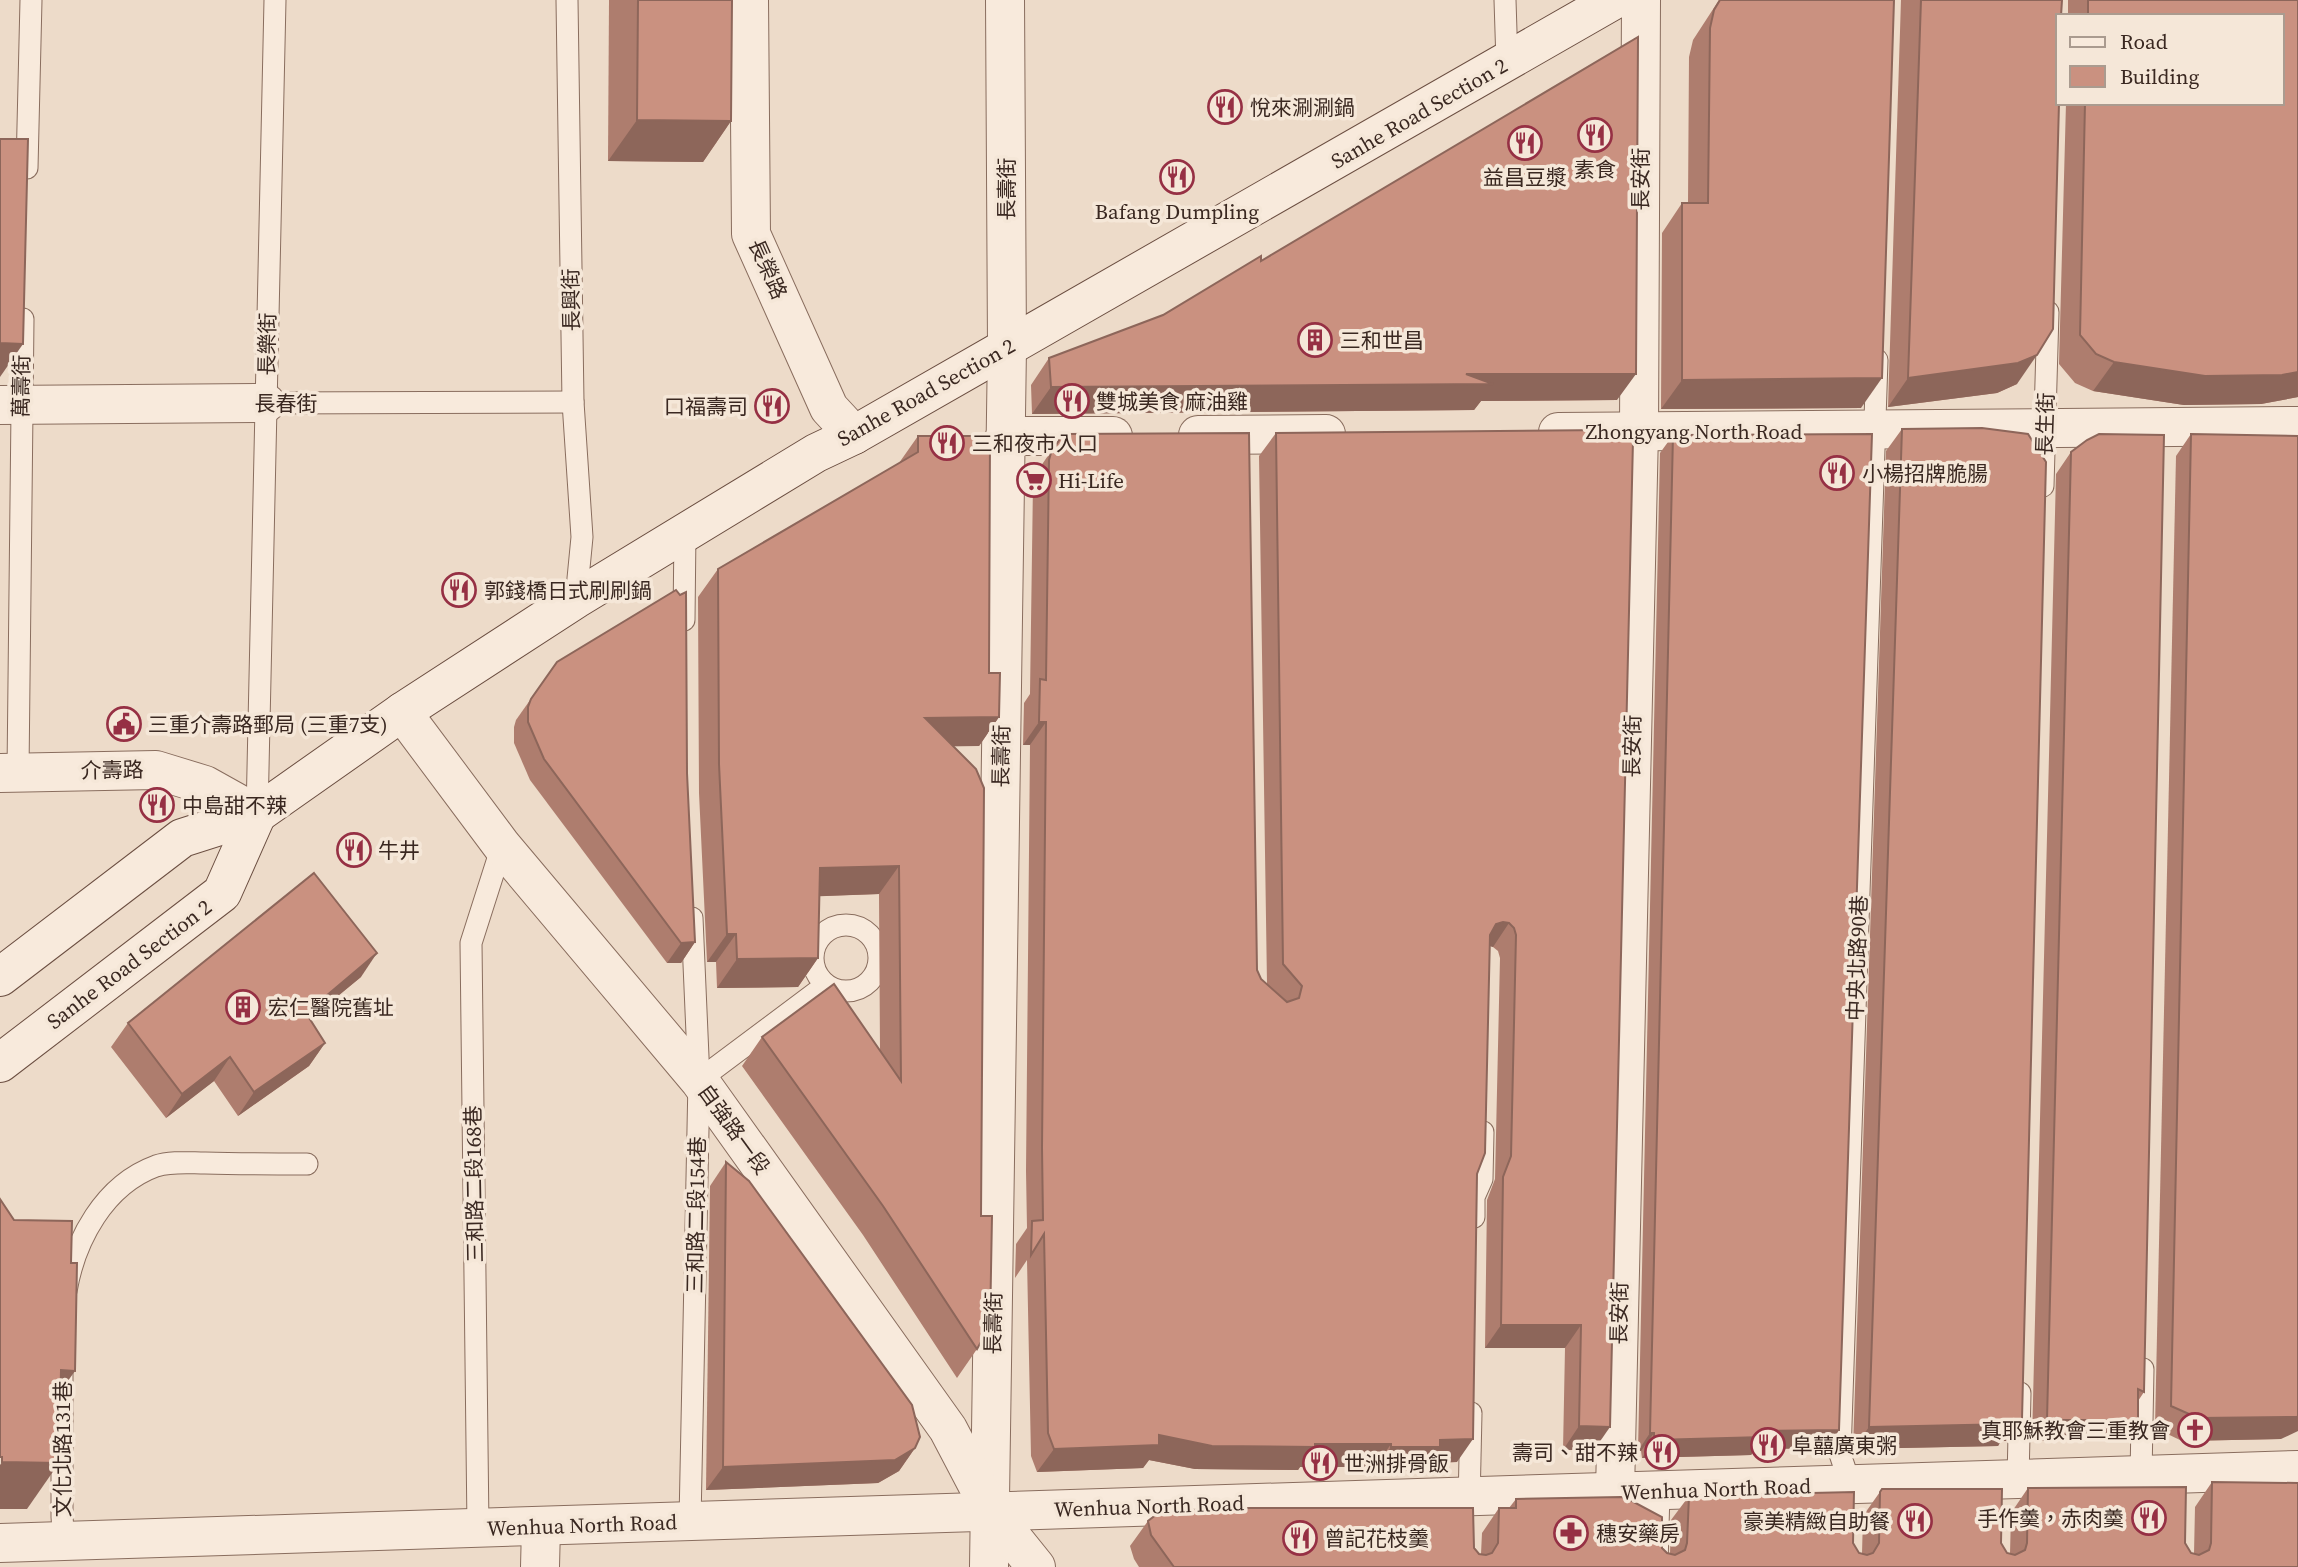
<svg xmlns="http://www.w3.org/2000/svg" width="2298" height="1567" font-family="'Source Serif 4','Noto Sans TC',serif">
<rect width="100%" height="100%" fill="#eddbc9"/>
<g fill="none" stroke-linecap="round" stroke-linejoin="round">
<!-- service casing -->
<g stroke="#896d5e" stroke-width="23">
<g id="service">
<polyline points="567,0 573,402 582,537 576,599"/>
<polyline points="1505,0 1507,63"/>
<polyline points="27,168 31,0"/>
<polyline points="266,403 573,402"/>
<polyline points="2043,486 2048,312"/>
<polyline points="684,620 685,531"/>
<polyline points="18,772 23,319"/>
<polyline points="257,814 275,0"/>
<circle cx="846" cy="958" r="33"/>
<polyline points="699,1080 826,985"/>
<polyline points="1474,1217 1474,1197 1482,1179 1483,1132"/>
<path d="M66 1291C75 1240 104 1185 156 1166 171 1161 190 1163 205 1163 239 1164 273 1164 307 1164"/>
<polyline points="62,1362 62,1517 64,1542"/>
<polyline points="2141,1475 2143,1369"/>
<polyline points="2018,1479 2020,1393"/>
<polyline points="1849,1491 1850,1484 1840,1454 1877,360"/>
<polyline points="1469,1503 1471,1413"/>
<polyline points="690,1521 699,1080 692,918"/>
<polyline points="478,1528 471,943 502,846"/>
<polyline points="1657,1567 1659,1490"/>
</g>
</g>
<!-- minor casing -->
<g stroke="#896d5e" stroke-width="40">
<g id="minor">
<polyline points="749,0 751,234 829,408 854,435"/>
<polyline points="0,405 266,403"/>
<polyline points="1558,432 2298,426"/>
<polyline points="1198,435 1326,434"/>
<polyline points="1005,436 1113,436"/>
<polyline points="0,773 156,770 205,785 257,814"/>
<polyline points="1615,1492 1639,431 1641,0"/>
<polyline points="0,1543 2298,1470"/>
<polyline points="540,1567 541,1527"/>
<polyline points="989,1567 1007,347 1005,0"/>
</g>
</g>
<!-- tertiary casing -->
<g stroke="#896d5e" stroke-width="40">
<polyline id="tertiary" points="402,712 502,846 699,1080 948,1429 991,1511 1036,1567"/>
</g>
<!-- secondary casing -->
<g stroke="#6b4e41" stroke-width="40">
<g id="secondary">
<polyline points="0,977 182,838 257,814 402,712 576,599 816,453 854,435 1614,0"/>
<polyline points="0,1063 222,893 257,814"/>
</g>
</g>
<!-- service -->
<use href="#service" stroke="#f8eadc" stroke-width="21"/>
<!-- minor -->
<use href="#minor" stroke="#f8eadc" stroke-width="38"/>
<!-- tertiary -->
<use href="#tertiary" stroke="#f8eadc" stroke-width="38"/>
<!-- secondary -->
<use href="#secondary" stroke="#f8eadc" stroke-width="38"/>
</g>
<!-- wall -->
<g fill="#ae7d6e">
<polygon points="609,0 732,0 731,121 703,162 608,161"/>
<polygon points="1719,0 1894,0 1861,408 1661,409 1662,233 1682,203 1688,203 1689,57 1693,40"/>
<polygon points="1901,0 2062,0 2017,384 1997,393 1888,407"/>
<polygon points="2068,0 2298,0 2298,397 2261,404 2184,405 2093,391 2075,383 2059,364 2066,103 2282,103 2282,16 2068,16"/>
<polygon points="1261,261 1617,400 1481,401 1474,410 1032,414 1031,385 1049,358 1163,315"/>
<polygon points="1902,429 2006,1441 2001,1441 1998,1446 1853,1449 1886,451"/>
<polygon points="1607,430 1594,1450 1563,1450 1565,1348 1485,1348 1487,1200 1495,1179 1500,958 1498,951 1493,947 1490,946 1477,1174 1457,1462 1429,1463 1424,1471 1375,1470 1375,1467 1300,1467 1298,1470 1195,1469 1149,1460 1143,1468 1037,1472 1031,1456 1027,1260 1015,1278 1016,1244 1027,1228 1026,1171 1030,745 1023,745 1024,703 1030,694 1033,483 1034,476 1063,434 1257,970 1261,979 1267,984 1259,456 1276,433"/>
<polygon points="2191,434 2281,1439 2182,1441 2155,1428 2176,456"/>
<polygon points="1673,435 1839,1430 1827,1448 1756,1449 1751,1455 1642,1458 1641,1451 1638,1451 1660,453"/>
<polygon points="918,436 989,673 999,717 979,746 953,746 977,1349 957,1378 863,1235 742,1066 762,1037 880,1051 879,894 819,896 818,958 798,987 717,988 716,962 707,962 699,793 698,597 718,569 899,463"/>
<polygon points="2071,452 2144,1392 2138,1401 2138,1420 2123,1441 2032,1441 2056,474"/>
<polygon points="557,662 687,773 695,942 681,963 667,963 530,780 514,743 514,727 516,720"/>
<polygon points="361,977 310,1019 325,1043 309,1066 238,1116 214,1081 166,1118 111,1047 128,1023"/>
<polygon points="726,1162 915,1448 899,1471 878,1483 706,1490 710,1186"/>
<polygon points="2212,1482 2298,1567 1139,1567 1134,1559 1130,1546 1148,1521 1474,1548 1479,1554 1481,1554 1482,1533 1499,1508 1509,1508 1516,1499 1662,1548 1667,1553 1670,1554 1671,1520 1689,1496 1853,1543 1859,1553 1862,1554 1863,1516 1882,1489 2001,1543 2007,1553 2010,1554 2011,1513 2028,1488 2185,1543 2191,1553 2194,1554 2195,1507"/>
</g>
<!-- shaded-wall -->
<g fill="#8d665a">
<polygon points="637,120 731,121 703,162 608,161"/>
<polygon points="0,343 23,344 0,377"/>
<polygon points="2037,355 2017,384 1997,393 1888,407 1908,378"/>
<polygon points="2114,362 2298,372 2298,397 2261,404 2184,405 2093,391"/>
<polygon points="1466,374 1636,374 1617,400 1481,401 1474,410 1032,414 1051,387"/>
<polygon points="1882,378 1861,408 1661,409 1682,380"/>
<polygon points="999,717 979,746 905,747 925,718"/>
<polygon points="1039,722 1046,722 1030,745 1023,745"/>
<polygon points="899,866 879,894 800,897 820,868"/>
<polygon points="1503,922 1509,923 1493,947 1487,945 1480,947 1496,924"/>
<polygon points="727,934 736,934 716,962 707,962"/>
<polygon points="695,942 681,963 667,963 681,943"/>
<polygon points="377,953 361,977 289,1036 306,1013"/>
<polygon points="818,958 798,987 717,988 737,959"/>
<polygon points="325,1043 309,1066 238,1116 254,1092"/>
<polygon points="230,1057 214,1081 166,1118 182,1094"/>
<polygon points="1501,1325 1581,1325 1565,1348 1485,1348"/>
<polygon points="61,1370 75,1371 42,1417"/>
<polygon points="2298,1416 2298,1431 2281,1439 2182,1441 2198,1418"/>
<polygon points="2022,1419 2006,1441 2001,1441 1998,1446 1853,1449 1869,1427"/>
<polygon points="2047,1420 2138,1420 2123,1441 2032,1441"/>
<polygon points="1579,1426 1610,1427 1594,1450 1563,1450"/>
<polygon points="1839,1430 1827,1448 1756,1449 1751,1455 1642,1458 1654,1440 1763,1431"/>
<polygon points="1650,1433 1654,1433 1641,1451 1638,1451"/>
<polygon points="1159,1435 1315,1444 1391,1444 1375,1467 1300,1467 1298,1470 1195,1469 1149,1460 1143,1468 1037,1472 1054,1449"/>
<polygon points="1473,1439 1457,1462 1429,1463 1424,1471 1375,1470 1391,1447 1440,1440"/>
<polygon points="915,1448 899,1471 878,1483 706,1490 723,1467"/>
<polygon points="2,1462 59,1463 27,1509 0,1509 0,1465"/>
</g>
<!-- building -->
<g fill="#ca9180" stroke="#8d665a" stroke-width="2">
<polygon points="638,0 732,0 731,121 637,120"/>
<polygon points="1720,0 1894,0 1882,378 1682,380 1682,203 1708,203 1710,28 1714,10"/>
<polygon points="1921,0 2062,0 2061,16 2058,16 2059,103 2053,329 2037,355 2018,363 1908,378"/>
<polygon points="2088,0 2298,0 2298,372 2282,375 2205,376 2114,362 2096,354 2080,335 2085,103 2282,103 2282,16 2088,16"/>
<polygon points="1638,37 1636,374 1466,374 1493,384 1051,387 1049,358 1163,315 1261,256 1261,261"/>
<polygon points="0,139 28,139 23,344 0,343"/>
<polygon points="1982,428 2028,434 2046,462 2022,1419 2013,1419 2013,1424 1869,1427 1902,429"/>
<polygon points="1607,430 1633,440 1610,1427 1579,1426 1581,1325 1501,1325 1503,1177 1511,1156 1516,935 1514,928 1509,923 1503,922 1496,924 1490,935 1485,1153 1477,1174 1473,1439 1440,1440 1440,1447 1391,1447 1391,1444 1315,1444 1315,1447 1212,1446 1159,1435 1159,1445 1054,1449 1048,1433 1044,1234 1031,1255 1032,1221 1043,1220 1042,1148 1046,722 1039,722 1040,679 1046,680 1049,460 1051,453 1063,434 1249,433 1257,970 1261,979 1287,1002 1299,998 1302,986 1283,964 1276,433"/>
<polygon points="1872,434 1839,1430 1763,1431 1764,1437 1654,1440 1654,1433 1650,1433 1673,435"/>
<polygon points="2099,434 2164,435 2144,1392 2138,1389 2138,1420 2047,1420 2071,452 2087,440"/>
<polygon points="2191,434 2298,436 2298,1416 2297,1417 2198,1418 2171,1406"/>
<polygon points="918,436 990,436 989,673 1000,673 999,717 925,718 976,769 984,788 981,1216 992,1216 990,1326 977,1349 883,1206 762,1037 834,984 901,1081 899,866 820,868 818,958 737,959 736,934 727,934 719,764 718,569 918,452"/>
<polygon points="676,590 680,595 686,592 687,773 695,942 681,943 544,759 528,722 528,707 531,699 557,662"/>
<polygon points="314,873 377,953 306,1013 325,1043 254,1092 230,1057 182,1094 128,1023"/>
<polygon points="726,1162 749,1181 912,1405 920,1437 915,1448 895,1460 723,1467"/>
<polygon points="0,1199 14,1220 72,1221 71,1263 77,1263 75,1371 61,1370 59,1463 2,1462 2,1457 0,1457"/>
<polygon points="2212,1482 2298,1483 2298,1567 1174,1567 1151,1535 1148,1521 1161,1511 1250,1508 1473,1508 1474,1548 1479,1554 1486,1555 1492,1553 1498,1543 1499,1508 1516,1508 1516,1499 1621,1497 1630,1500 1662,1517 1662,1548 1667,1553 1675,1555 1685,1550 1687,1543 1689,1496 1854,1492 1853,1543 1859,1553 1867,1555 1873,1553 1879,1543 1880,1492 1882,1489 2002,1489 2001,1543 2007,1553 2015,1555 2025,1550 2027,1543 2028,1488 2186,1487 2185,1543 2191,1553 2199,1555 2209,1550 2211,1543"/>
</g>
<!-- icons -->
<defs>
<g id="restaurant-ring" transform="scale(1.75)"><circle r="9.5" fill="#f5e7d8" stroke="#963044" stroke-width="1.5"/><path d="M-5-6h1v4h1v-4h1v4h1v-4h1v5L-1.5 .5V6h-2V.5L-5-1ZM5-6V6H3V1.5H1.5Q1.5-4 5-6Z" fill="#963044"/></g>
<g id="building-ring" transform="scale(1.75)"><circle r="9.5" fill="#f5e7d8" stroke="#963044" stroke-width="1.5"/><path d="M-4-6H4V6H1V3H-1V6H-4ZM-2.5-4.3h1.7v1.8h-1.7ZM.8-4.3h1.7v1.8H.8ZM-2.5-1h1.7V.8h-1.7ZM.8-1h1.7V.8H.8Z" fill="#963044"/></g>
<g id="supermarket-ring" transform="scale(1.75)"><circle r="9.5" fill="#f5e7d8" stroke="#963044" stroke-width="1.5"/><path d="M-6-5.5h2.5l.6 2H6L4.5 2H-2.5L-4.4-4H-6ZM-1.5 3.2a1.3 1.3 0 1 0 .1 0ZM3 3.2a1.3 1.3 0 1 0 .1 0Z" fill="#963044"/></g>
<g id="civic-ring" transform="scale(1.75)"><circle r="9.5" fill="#f5e7d8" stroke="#963044" stroke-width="1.5"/><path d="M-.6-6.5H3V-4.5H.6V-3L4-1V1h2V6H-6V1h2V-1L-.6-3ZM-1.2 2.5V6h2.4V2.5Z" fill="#963044"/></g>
<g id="church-ring" transform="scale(1.75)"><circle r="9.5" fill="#f5e7d8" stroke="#963044" stroke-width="1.5"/><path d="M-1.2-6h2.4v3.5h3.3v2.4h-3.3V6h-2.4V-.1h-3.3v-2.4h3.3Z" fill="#963044"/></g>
<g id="pharmacy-ring" transform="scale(1.75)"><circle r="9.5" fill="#f5e7d8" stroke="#963044" stroke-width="1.5"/><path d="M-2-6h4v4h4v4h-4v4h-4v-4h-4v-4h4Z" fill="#963044"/></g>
</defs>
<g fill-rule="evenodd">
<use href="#restaurant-ring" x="1225" y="107"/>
<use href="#restaurant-ring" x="1595" y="135"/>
<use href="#restaurant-ring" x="1525" y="143"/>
<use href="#restaurant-ring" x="1177" y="177"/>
<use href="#building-ring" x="1315" y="340"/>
<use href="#restaurant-ring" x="1072" y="401"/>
<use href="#restaurant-ring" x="772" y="406"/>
<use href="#restaurant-ring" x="947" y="443"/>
<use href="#restaurant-ring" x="1837" y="473"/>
<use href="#supermarket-ring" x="1034" y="480"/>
<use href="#restaurant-ring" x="459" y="590"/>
<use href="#civic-ring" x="124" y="724"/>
<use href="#restaurant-ring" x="157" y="805"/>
<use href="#restaurant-ring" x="354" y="850"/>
<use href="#building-ring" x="243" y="1007"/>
<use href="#church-ring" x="2195" y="1430"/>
<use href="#restaurant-ring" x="1768" y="1445"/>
<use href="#restaurant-ring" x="1662" y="1452"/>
<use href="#restaurant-ring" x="1320" y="1463"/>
<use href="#restaurant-ring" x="2149" y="1518"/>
<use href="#restaurant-ring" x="1915" y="1521"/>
<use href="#pharmacy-ring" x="1571" y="1533"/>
<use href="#restaurant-ring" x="1300" y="1538"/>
</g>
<g text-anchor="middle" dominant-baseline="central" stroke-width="7" stroke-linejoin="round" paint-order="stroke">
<!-- poi labels -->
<g font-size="21" fill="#3a2821" stroke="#f5e7d8" text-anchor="start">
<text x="1250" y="107">悅來涮涮鍋</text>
<text x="1595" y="169" text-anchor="middle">素食</text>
<text x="1525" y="177" text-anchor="middle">益昌豆漿</text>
<text x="1177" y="211" text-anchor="middle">Bafang Dumpling</text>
<text x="1340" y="340">三和世昌</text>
<text x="1096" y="401">雙城美食 麻油雞</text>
<text x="748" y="406" text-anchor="end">口福壽司</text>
<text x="972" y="443">三和夜市入口</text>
<text x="1862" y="473">小楊招牌脆腸</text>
<text x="1058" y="480">Hi-Life</text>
<text x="484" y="590">郭錢橋日式刷刷鍋</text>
<text x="148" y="724">三重介壽路郵局 (三重7支)</text>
<text x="182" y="805">中島甜不辣</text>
<text x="378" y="850">牛井</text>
<text x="268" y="1007">宏仁醫院舊址</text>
<text x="2170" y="1430" text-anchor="end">真耶穌教會三重教會</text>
<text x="1792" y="1445">阜囍廣東粥</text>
<text x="1638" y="1452" text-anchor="end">壽司、甜不辣</text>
<text x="1344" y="1463">世洲排骨飯</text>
<text x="2124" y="1518" text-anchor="end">手作羮，赤肉羮</text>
<text x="1890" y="1521" text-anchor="end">豪美精緻自助餐</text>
<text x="1596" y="1533">穗安藥房</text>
<text x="1324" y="1538">曾記花枝羹</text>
</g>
<!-- street labels -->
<g font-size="21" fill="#3a2821" stroke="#f5e7d8">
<text transform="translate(1419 113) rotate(-30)">Sanhe Road Section 2</text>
<text transform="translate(1640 179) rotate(-90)">長安街</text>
<text transform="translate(1006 189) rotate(-90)">長壽街</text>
<text transform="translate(768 269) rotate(66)">長榮路</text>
<text transform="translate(571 300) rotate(-91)">長興街</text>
<text transform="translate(267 344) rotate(-89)">長樂街</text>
<text transform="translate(21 386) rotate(-89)">萬壽街</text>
<text transform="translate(926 392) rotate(-29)">Sanhe Road Section 2</text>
<text x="286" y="403">長春街</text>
<text transform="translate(2045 424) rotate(-88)">長生街</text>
<text x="1694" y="431">Zhongyang North Road</text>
<text transform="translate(1632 746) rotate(-89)">長安街</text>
<text transform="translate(1001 756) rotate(-89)">長壽街</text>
<text transform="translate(112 770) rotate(-1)">介壽路</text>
<text transform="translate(1857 958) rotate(-88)">中央北路90巷</text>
<text transform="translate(129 964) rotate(-37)">Sanhe Road Section 2</text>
<text transform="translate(734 1129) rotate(54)">自強路一段</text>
<text transform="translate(474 1184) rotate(-91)">三和路二段168巷</text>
<text transform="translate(696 1215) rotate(-89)">三和路二段154巷</text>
<text transform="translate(1619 1313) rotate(-89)">長安街</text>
<text transform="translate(993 1323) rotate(-89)">長壽街</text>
<text transform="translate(62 1449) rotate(-90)">文化北路131巷</text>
<text transform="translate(1716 1489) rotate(-2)">Wenhua North Road</text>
<text transform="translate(1149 1506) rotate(-2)">Wenhua North Road</text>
<text transform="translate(582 1525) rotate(-2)">Wenhua North Road</text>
</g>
</g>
<!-- legend -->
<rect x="2056" y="14" width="228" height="91" fill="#f5e7d8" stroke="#aa9b8f" stroke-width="2"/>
<rect x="2070" y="37" width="35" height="10" fill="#f8eadc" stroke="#aa9b8f" stroke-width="2"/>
<text x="2120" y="49" font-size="21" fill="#3a2821">Road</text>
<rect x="2070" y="66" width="35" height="21" fill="#ca9180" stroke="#aa9b8f" stroke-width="2"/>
<text x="2120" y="84" font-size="21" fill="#3a2821">Building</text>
</svg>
